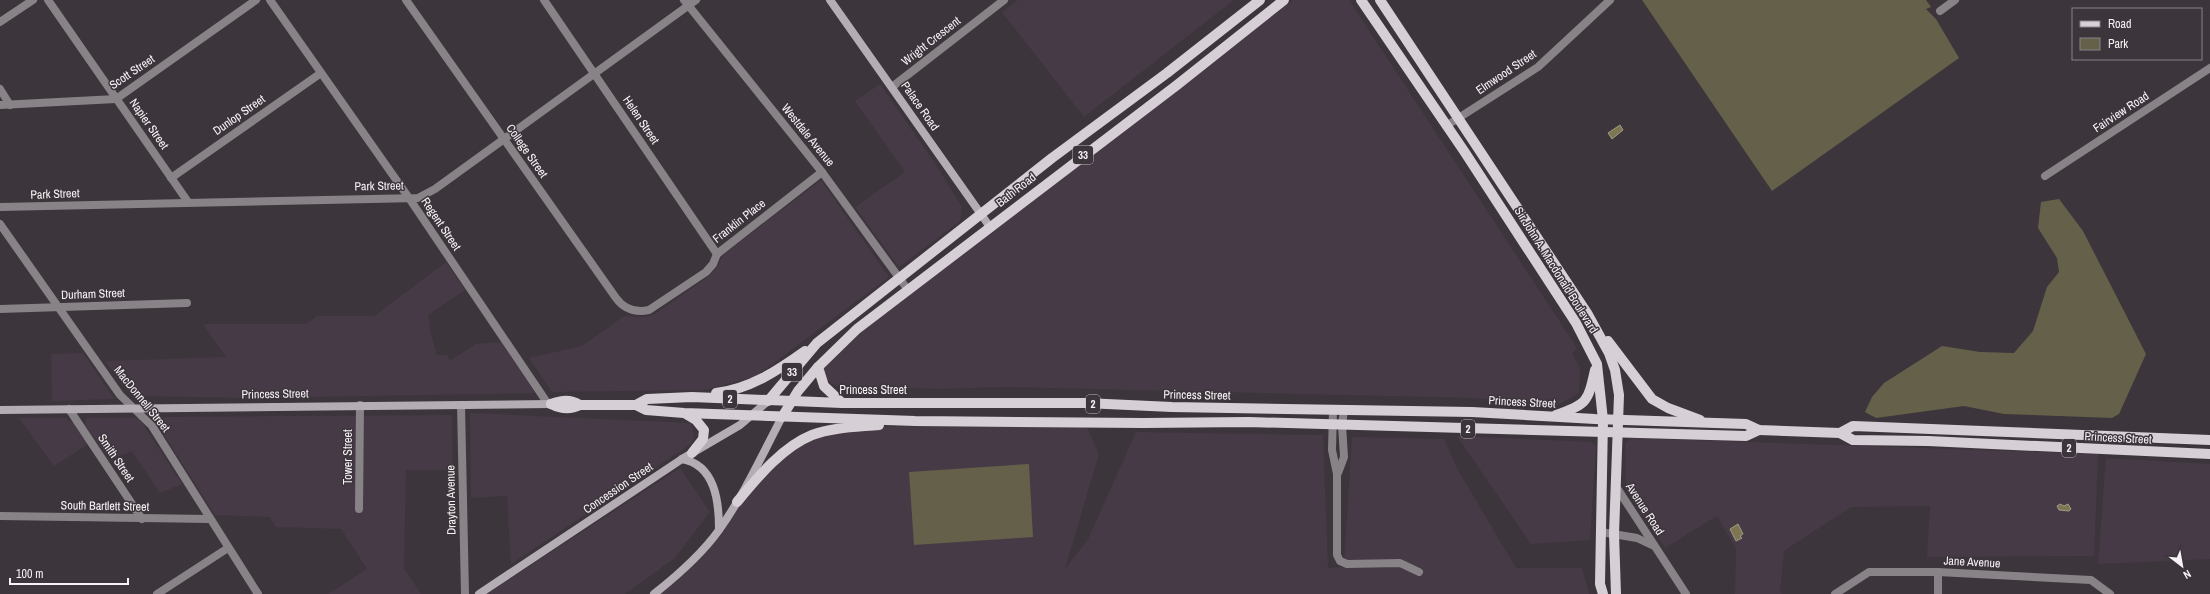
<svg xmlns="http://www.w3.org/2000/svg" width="2210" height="594" font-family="'Archivo Narrow',sans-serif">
<rect width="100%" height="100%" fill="#3c353b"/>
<!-- built -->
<g fill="#463a46">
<polygon points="1018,0 1234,0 1084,117 1002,12"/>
<polygon points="1293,0 1349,0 1577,348 1572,353 1580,368 1579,393 1554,407 1476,398 1007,387 937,389 836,386 827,380 823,371 826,364 856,335"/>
<polygon points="880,84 934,162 962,207 960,221 899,267 855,207 905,172 855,101"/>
<polygon points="821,180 889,277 755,377 705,390 552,392 529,358 582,346 624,316 646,317 655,314 709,276 717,267 723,255"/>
<polygon points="446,262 465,290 428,315 431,334 437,355 447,355 450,361 475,344 501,342 535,393 247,398 132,396 105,361 226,357 203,324 306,324 317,316 374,316"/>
<polygon points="83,353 115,399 52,401 51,354"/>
<polygon points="470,413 691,423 694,435 691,444 511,564 507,496 471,498"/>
<polygon points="452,415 453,470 406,470 404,568 421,594 328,594 367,569 341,529 276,527 270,517 215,515 157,424 160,417"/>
<polygon points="19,418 65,418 74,423 88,444 54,466"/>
<polygon points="86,418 139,418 182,484 160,493 132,451 110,460 85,425"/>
<polygon points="1085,423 1099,454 1065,569 1088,539 1136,432 1323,435 1328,568 1344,567 1352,437 1444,439 1458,470 1516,568 1582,568 1589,594 659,594 692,562 774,460 819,433 865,427"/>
<polygon points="1457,436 1592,442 1596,446 1590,540 1531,544"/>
<polygon points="1632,438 2098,454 2094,556 1927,557 1930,506 1851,507 1784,551 1780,591 1782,594 1735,594 1736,549 1717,516 1665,548 1626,489 1625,443"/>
<polygon points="2106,458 2210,464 2210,559 2098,564"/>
<polygon points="680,468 710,512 675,558 625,594 487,594"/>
</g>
<!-- green -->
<g fill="#65604a">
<polygon points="1642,0 1926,0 1931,7 1926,9 1936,19 1959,58 1772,191"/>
<polygon points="2059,199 2083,231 2146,354 2119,414 2112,418 2004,414 1964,406 1876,418 1865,412 1872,397 1884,383 1942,346 1980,352 2014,353 2033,331 2047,287 2059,272 2057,258 2038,228 2041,202"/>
<polygon points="1029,464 1033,537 914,545 909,472"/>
</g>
<!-- water -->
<g fill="#7e7652" stroke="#a29b83">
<polygon points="1620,125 1623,130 1612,139 1608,133"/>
<polygon points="2060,504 2064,506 2068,504 2071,509 2069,511 2059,510 2057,506"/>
<polygon points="1738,524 1743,534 1740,536 1742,538 1736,541 1730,529"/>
</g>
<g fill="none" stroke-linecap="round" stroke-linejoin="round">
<!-- street -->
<g stroke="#878387" stroke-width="8">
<polyline points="48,0 188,202"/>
<polyline points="270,0 409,198 548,404"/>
<path d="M406 0 616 298C624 309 635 313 649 310L706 272 713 264 717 254 822 172"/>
<polyline points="544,0 717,254"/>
<polyline points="684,0 822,172 908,290"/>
<polyline points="1940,11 1955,0"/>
<polyline points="0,22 33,0"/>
<polyline points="892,87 1004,0"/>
<polyline points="0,89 10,105"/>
<polyline points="0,105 116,99 256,0"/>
<polyline points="1446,126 1538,67 1610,0"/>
<polyline points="2045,176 2210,68"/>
<polyline points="171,178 321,73"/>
<polyline points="0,207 418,198 435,189 696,0"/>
<polyline points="0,224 120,395 152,426 258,594"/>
<polyline points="0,309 187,303"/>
<polyline points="461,405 465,594"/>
<polyline points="69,409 142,519"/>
<polyline points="1333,410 1332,450 1337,474 1337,555 1340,561 1347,564 1400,563 1419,572"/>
<polyline points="1338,473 1344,457 1342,425 1344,410"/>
<polyline points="1615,485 1686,594"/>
<polyline points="359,509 360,405"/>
<polyline points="0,516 210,519"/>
<polyline points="1601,532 1637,538 1654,546"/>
<polyline points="157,594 228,548"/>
<polyline points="1835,594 1869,572 1938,572 2091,580 2110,594"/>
<polyline points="1938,594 1938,572"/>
</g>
<!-- secondary -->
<g stroke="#b4aeb4" stroke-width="8">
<polyline points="830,0 990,227"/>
<polyline points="0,410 551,404"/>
<path d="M682 459C715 465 719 501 719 529"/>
<polyline points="479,594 682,459 740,425 768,401"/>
<path d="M654 594C678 575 702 554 719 530 744 495 762 455 782 417"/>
</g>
<!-- primary -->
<g stroke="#d7cfd6" stroke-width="10">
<polyline points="1361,0 1464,151 1576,323 1597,364 1603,420 1600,584 1603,594"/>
<polyline points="1380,0 1587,313 1609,353 1615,370 1619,395 1614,534 1616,594"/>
<polyline points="1608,341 1652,399 1668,408 1700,420"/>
<polyline points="818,367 824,386 842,403"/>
<path d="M716 393C750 389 777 371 805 351"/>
<polyline points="768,401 817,343 1052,158 1167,73 1260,0"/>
<path d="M551 404C561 409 570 410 580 405H636L646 410 684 413 915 421 1143 423 1249 422 1746 436 1759 430"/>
<path d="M551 404C562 400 570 399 580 405"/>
<polyline points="636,405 647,399 692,397 842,403 1085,403 1172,407 1472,412 1595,419 1746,424 1759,430 1840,433 1853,440 1928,441 2210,454"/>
<polyline points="686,414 696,420 704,430 703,439 692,453"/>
<path d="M1556 415C1588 404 1588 401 1595 370"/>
<polyline points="782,417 798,391 818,367 857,329 1177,85 1284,0"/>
<polyline points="1840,433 1853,426 2210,440"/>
<path d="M737 502C757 478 782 447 812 435 833 427 858 427 879 425"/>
</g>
</g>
<g text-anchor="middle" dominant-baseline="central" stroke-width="3" stroke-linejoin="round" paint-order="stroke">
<!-- shield labels -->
<g fill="#3c353b" stroke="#bfb9be" stroke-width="1">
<rect x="1073" y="146" width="20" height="18" rx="3"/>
<rect x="782" y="363" width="20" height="18" rx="3"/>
<rect x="723" y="390" width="14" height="18" rx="3"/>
<rect x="1086" y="395" width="14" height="18" rx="3"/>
<rect x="1461" y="420" width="14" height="18" rx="3"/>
<rect x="2062" y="439" width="14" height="18" rx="3"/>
</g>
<g font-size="11" font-weight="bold" fill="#f7f2f6">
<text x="1083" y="155">33</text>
<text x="792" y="372">33</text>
<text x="730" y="399">2</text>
<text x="1093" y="404">2</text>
<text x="1468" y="429">2</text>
<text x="2069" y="448">2</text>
</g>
<!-- street labels -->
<g font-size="12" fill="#f7f2f6" stroke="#3c353b">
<text transform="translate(931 41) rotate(-38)">Wright Crescent</text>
<text transform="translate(132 72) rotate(-34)">Scott Street</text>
<text transform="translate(1506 72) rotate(-34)">Elmwood Street</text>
<text transform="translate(920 106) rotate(55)">Palace Road</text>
<text transform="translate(2121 112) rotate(-33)">Fairview Road</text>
<text transform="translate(239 115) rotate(-35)">Dunlop Street</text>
<text transform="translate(641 120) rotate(56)">Helen Street</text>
<text transform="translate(149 124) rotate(55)">Napier Street</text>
<text transform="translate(808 135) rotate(51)">Westdale Avenue</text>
<text transform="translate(527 151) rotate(55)">College Street</text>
<text transform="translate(379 186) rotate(-1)">Park Street</text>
<text transform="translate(1016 190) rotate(-38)">Bath Road</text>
<text transform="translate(55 194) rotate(-2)">Park Street</text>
<text transform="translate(739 221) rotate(-38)">Franklin Place</text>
<text transform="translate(441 224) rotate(56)">Regent Street</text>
<text transform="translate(1556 270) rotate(58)">Sir John A. Macdonald Boulevard</text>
<text transform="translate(93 294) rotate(-2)">Durham Street</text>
<text x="873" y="390">Princess Street</text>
<text transform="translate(275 394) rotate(-1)">Princess Street</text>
<text transform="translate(1197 395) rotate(1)">Princess Street</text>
<text transform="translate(142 399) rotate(51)">MacDonnell Street</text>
<text transform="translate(1522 402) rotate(3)">Princess Street</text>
<text transform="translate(2118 438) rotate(3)">Princess Street</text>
<text transform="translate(348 457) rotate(-90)">Tower Street</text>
<text transform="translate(116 458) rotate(56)">Smith Street</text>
<text transform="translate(618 488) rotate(-34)">Concession Street</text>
<text transform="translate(451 500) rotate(-91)">Drayton Avenue</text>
<text transform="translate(105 506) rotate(1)">South Bartlett Street</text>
<text transform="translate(1645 509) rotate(57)">Avenue Road</text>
<text transform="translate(1972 562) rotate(3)">Jane Avenue</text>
</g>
</g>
<!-- legend -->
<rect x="2072" y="8" width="130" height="52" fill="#3c353b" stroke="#878186"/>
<rect x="2080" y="21" width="20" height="6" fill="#d7cfd6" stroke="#878186"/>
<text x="2108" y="28" font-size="12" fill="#f7f2f6">Road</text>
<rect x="2080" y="38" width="20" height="12" fill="#65604a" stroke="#878186"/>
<text x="2108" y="48" font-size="12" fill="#f7f2f6">Park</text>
<!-- north arrow -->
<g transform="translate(2182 566) rotate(149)" stroke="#3c353b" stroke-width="3" paint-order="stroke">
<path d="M0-3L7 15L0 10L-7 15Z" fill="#f7f2f6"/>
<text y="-6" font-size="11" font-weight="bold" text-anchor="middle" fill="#f7f2f6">N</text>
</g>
<!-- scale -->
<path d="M10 578v6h118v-6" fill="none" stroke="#f7f2f6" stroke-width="2"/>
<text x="16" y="578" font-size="12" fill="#f7f2f6" stroke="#3c353b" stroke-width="3" paint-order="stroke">100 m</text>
</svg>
